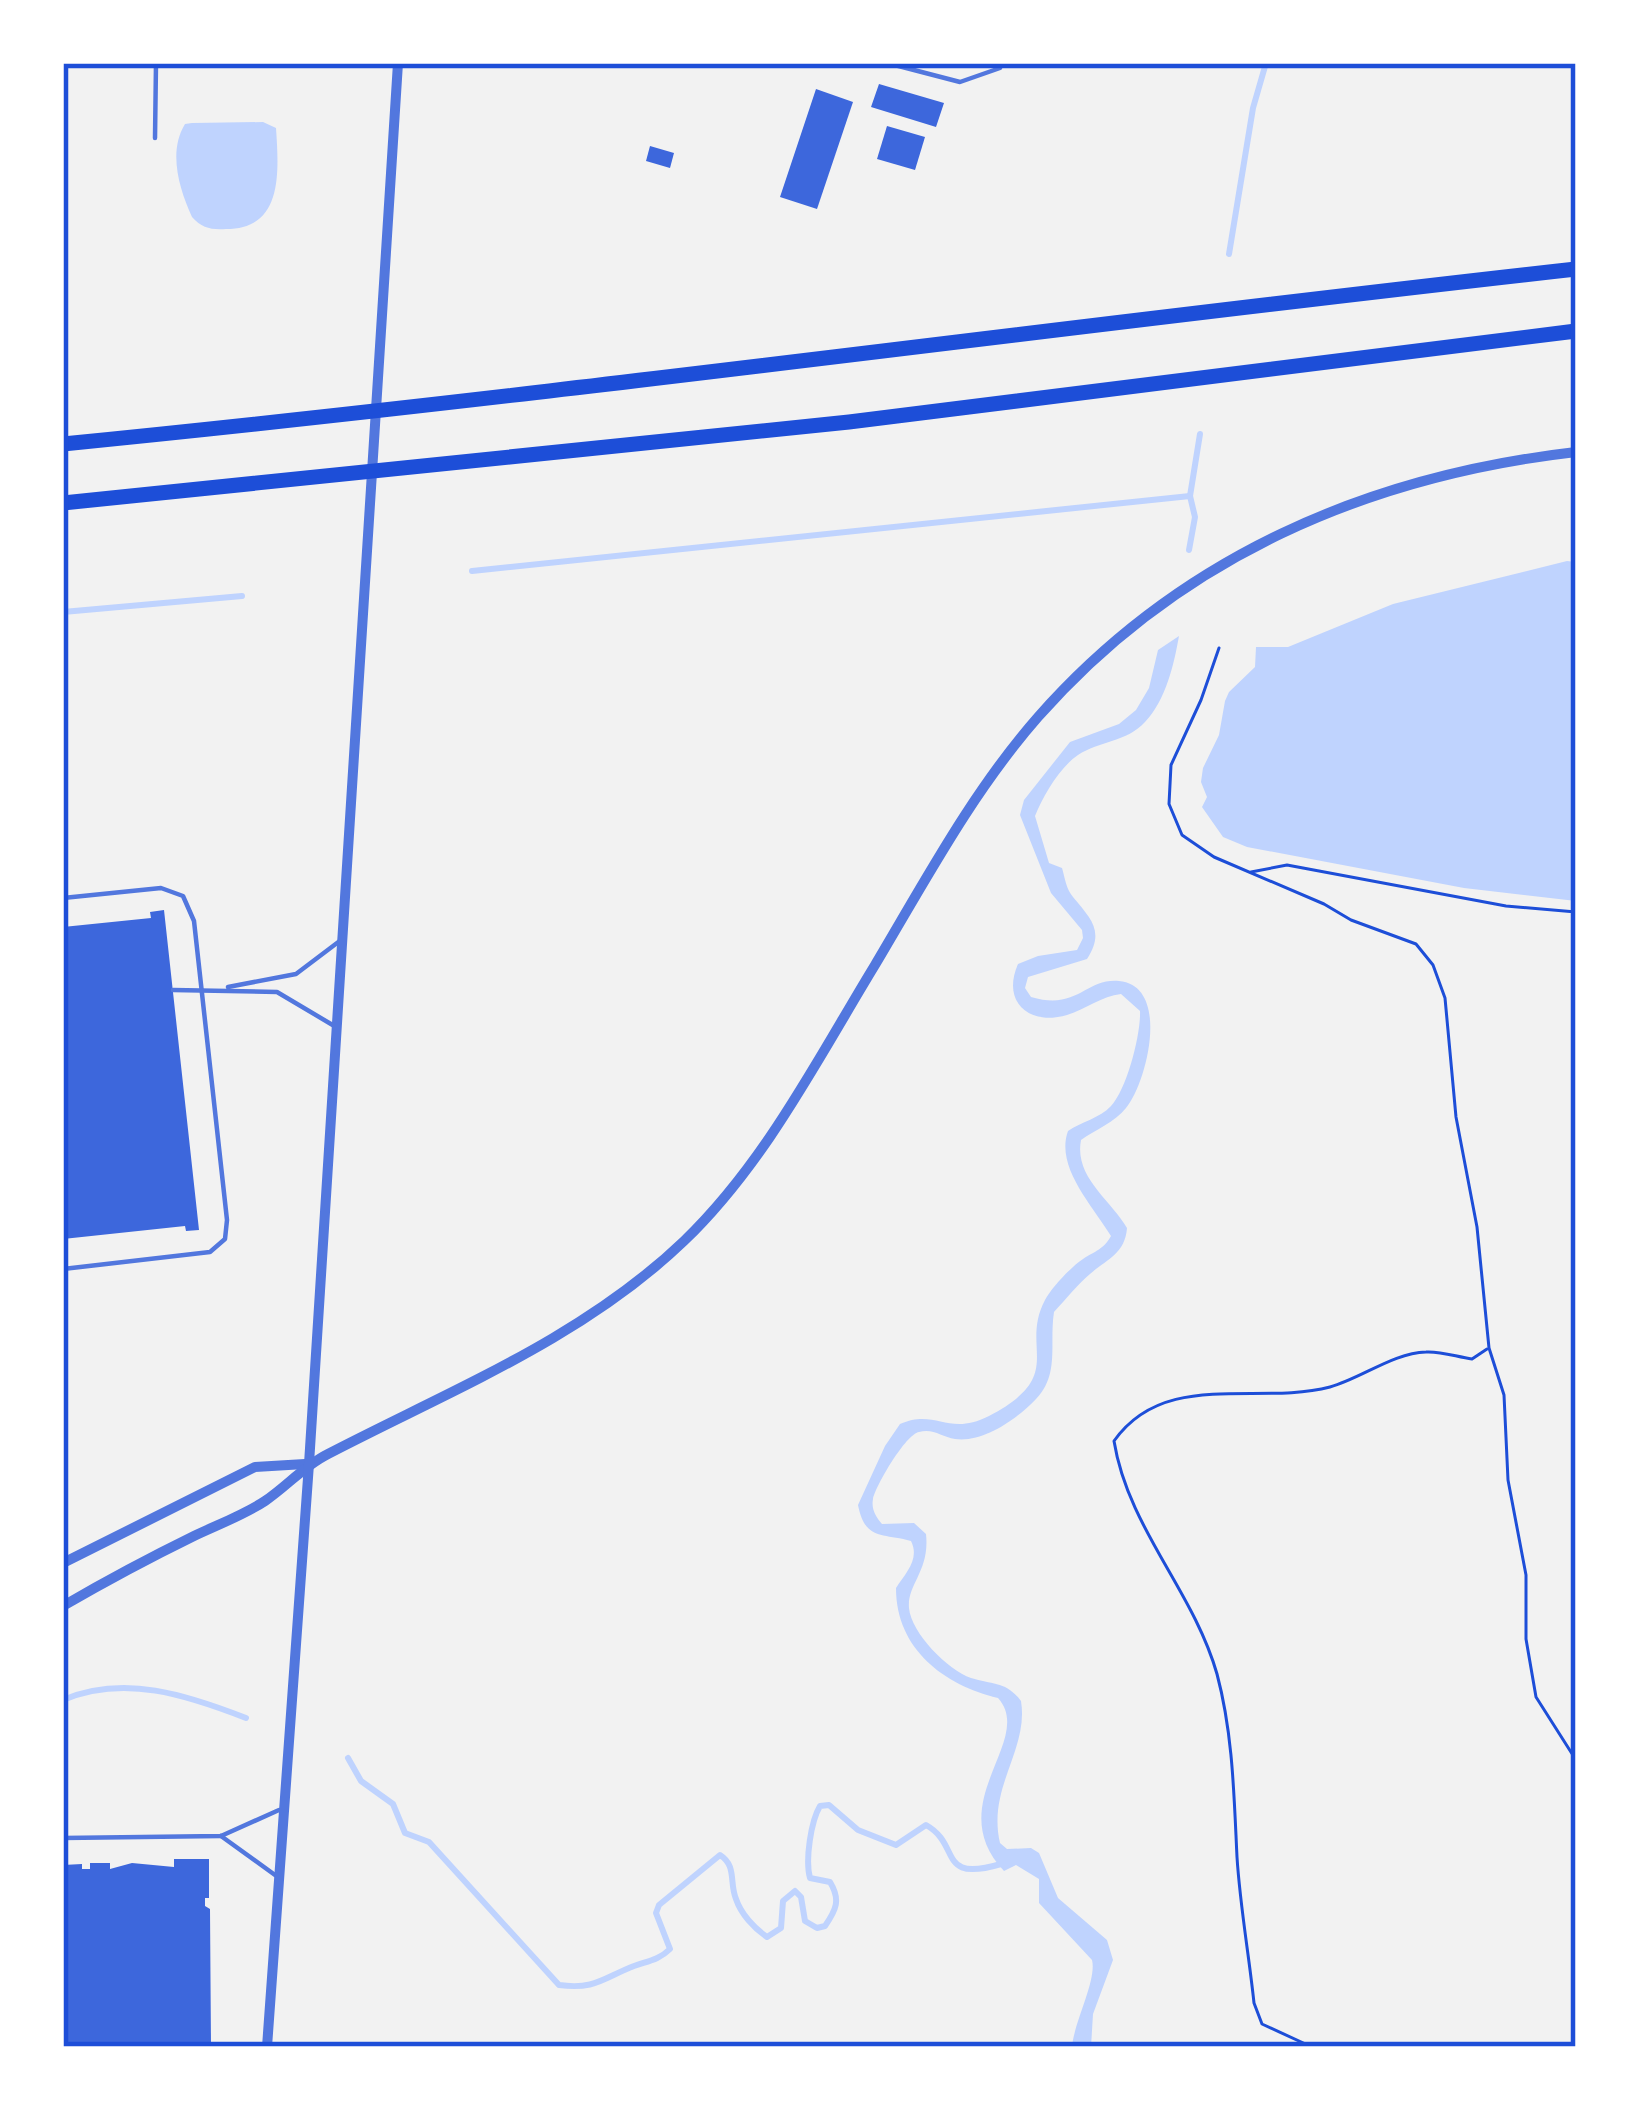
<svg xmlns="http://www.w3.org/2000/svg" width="1639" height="2110" font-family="Cabin,sans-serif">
<rect width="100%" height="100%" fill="#f2f2f2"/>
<!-- water -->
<g fill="#bfd3fe">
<path d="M192 123 263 122 276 128C279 173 283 229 226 229 211 230 202 228 192 217 179 188 168 152 185 124Z"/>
<polygon points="1567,561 1576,562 1576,901 1464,888 1247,847 1223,837 1202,807 1207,797 1201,782 1203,768 1219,735 1225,701 1229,692 1255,667 1256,647 1288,647 1393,604"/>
<path d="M1179 636C1174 664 1166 700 1145 722 1127 742 1099 741 1078 755 1060 767 1043 796 1035 816L1049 863 1062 868C1065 878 1066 889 1073 897 1091 919 1105 931 1087 959L1028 977 1025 988 1031 997C1078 1011 1085 978 1119 981 1172 986 1146 1085 1126 1108 1115 1122 1095 1130 1081 1140 1074 1177 1110 1199 1127 1228 1125 1254 1107 1259 1090 1274 1077 1285 1066 1299 1054 1312 1049 1344 1060 1374 1036 1399 1017 1419 983 1443 955 1439 942 1437 933 1428 919 1432 906 1434 876 1485 873 1499 871 1509 876 1517 882 1524L914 1523 926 1534C930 1571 907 1584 909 1608 911 1633 948 1670 971 1678 993 1685 1006 1681 1021 1701 1029 1750 987 1787 1000 1843L1007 1849 1031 1848 1039 1853 1058 1898 1107 1940 1113 1960 1093 2014 1091 2047H1072C1074 2022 1097 1980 1092 1960L1039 1903V1879L1016 1865 1004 1871C940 1803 1036 1740 998 1698 944 1685 896 1649 896 1588 906 1573 920 1559 911 1541 883 1533 865 1541 858 1505L885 1446 900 1424C936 1408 948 1437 989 1416 1068 1375 1019 1349 1045 1300 1052 1287 1071 1267 1083 1259 1095 1251 1103 1250 1111 1236 1093 1206 1055 1167 1068 1131 1081 1122 1100 1118 1111 1106 1127 1089 1141 1034 1140 1011L1121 994C1102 996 1086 1009 1067 1015 1030 1026 1001 1003 1018 964L1038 956 1077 950 1083 938 1082 930 1051 893 1020 815 1024 800 1070 742 1119 724 1136 710 1149 688 1158 650Z"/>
</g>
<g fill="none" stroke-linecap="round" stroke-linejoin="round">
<!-- stream -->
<g stroke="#bfd3fe" stroke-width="6">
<polyline points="1229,254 1253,108 1266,63"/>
<polyline points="1189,550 1195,517 1190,496 1200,434"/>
<polyline points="472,571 1190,496"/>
<polyline points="63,612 242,596"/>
<path d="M63 1700C124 1674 187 1695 246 1718"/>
<path d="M348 1758 361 1781 393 1804 405 1833 429 1842 559 1985C595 1990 603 1978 634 1966 648 1961 659 1960 670 1949L656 1913 659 1905 720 1855C737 1866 729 1882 736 1899 741 1914 754 1928 767 1937L781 1928 783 1901 795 1891 801 1897 805 1921 817 1928 825 1926C836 1910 841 1900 830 1882L810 1878C805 1860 811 1821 820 1806L829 1805 858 1830 896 1845 926 1825C962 1845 936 1883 1001 1864"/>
</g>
</g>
<!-- building -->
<g fill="#3d67dc">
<polygon points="879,84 944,103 936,127 871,107"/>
<polygon points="816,89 853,102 817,209 780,197"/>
<polygon points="887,126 925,137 915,170 877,159"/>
<polygon points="650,146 674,153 670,168 646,161"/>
<polygon points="164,910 199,1230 186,1231 185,1226 63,1239 63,927 151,918 150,912"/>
<polygon points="174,1859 209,1859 209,1898 205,1898 205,1906 210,1909 211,2047 63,2047 63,1865 82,1864 82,1869 90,1869 90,1863 110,1863 110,1869 132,1863 174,1867"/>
</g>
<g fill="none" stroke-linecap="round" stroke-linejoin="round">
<!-- path -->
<g stroke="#1d4ed8" stroke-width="3">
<polyline points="1219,648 1201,700 1171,765 1169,804 1182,835 1214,857 1324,904 1351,920 1416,944 1433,965 1445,998 1456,1117 1477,1227 1489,1348 1504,1395 1508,1480 1526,1575 1526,1639 1536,1697 1576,1760"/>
<polyline points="1251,872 1287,865 1506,906 1576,912"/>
<path d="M1312 2047 1262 2024 1254 2003C1249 1955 1240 1906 1237 1857 1234 1796 1233 1734 1217 1674 1193 1590 1128 1528 1114 1441 1165 1369 1257 1406 1330 1387 1362 1378 1393 1353 1426 1352 1441 1351 1457 1357 1472 1359L1487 1349"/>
</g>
<!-- service -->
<g stroke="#5277de" stroke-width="4.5">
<polyline points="887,63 960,82 1000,68 1001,63"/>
<polyline points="155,138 156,63"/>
<polyline points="63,898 161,888 183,896 194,921 227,1220 225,1239 210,1252 63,1269"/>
<polyline points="228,987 296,974 341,940"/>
<polyline points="173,990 277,992 336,1027"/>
<polyline points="221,1836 275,1875"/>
<polyline points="63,1838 221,1836 279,1810"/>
</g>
<!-- tertiary -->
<g stroke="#5277de" stroke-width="10">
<polyline points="63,1563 255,1467 305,1464"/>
<path d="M63 1606C106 1581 149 1558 194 1536 217 1525 244 1515 265 1501 287 1486 304 1466 328 1454 451 1390 583 1338 684 1241 765 1163 817 1060 875 965 925 881 973 791 1038 717 1179 557 1367 476 1576 452"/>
<polyline points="267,2047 309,1464 398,63"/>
</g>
<!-- motorway -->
<g stroke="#1d4ed8" stroke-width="15">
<path d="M63 444C568 394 1071 325 1576 269"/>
<polyline points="63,503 849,422 1576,331"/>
</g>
</g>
<!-- border -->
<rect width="1639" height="2110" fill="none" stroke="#ffffff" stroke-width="132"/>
<rect x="66" y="66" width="1507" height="1978" fill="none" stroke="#1d4ed8" stroke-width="4.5"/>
</svg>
